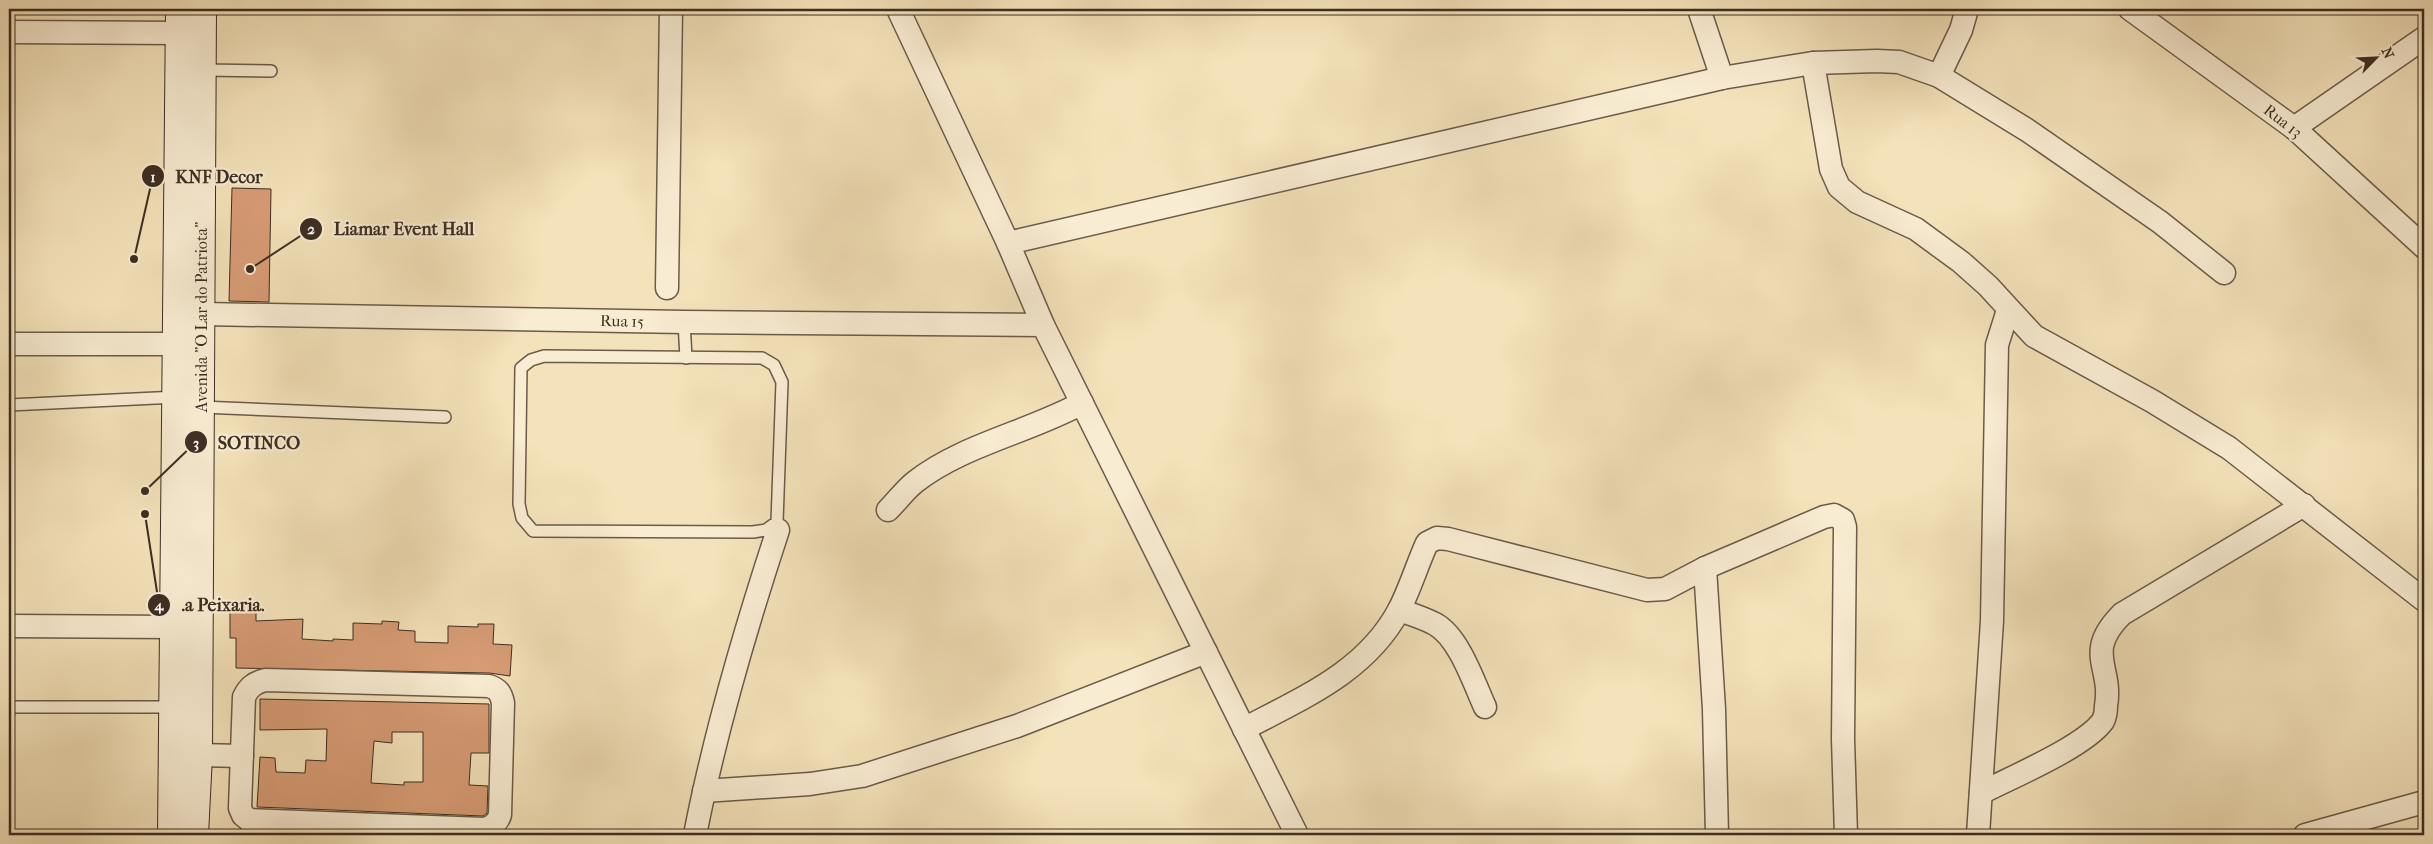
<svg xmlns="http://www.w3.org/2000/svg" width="2433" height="844" font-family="'IM FELL French Canon',serif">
<rect width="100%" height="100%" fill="#f4e2ba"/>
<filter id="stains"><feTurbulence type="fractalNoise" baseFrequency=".004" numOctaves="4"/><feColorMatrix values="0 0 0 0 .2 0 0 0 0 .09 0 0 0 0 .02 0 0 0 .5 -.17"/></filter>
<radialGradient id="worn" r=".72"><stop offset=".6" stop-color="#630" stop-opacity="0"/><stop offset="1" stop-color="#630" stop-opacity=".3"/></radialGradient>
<!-- building -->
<g fill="#d79c75" stroke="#3d2e23" fill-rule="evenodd">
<polygon points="232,188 271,189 269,302 229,301"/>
<polygon points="230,611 256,611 256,621 303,619 302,639 333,641 333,639 353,640 353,623 382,624 382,621 399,622 398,630 415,631 415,642 448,643 448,626 478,627 478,624 494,624 493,644 512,645 510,676 489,673 236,668 236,638 230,638"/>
<path d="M260 699 489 704V753H471L469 785 488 786 487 813 483 816 257 807 260 757 275 758 276 772 305 773 306 760 326 761 327 729 260 730ZM392 732H423V782H404V785L371 783 374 741 392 743Z"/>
</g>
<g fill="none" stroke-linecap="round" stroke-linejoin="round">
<!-- service casing -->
<g stroke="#6b5b49" stroke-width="14">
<g id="service">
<polyline points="202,70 271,71"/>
<polyline points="684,322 686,358"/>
<polygon points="544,356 762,358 774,365 782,382 777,522 766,530 753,532 533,531 522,518 519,504 521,368 531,360"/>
<polyline points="9,405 177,397"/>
<polyline points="201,407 445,417"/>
<polyline points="9,707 173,707"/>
</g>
</g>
<!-- minor casing -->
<g stroke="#6b5b49" stroke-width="25">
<g id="minor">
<polyline points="898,9 1008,243 1043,325 1297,835"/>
<polyline points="1699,9 1722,78"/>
<polyline points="2130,9 2294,128 2424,247"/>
<polyline points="9,32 180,33"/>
<polyline points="1813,63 1831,169 1839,187 1857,202 1916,229 1961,262 1988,286 2034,336 2152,401 2229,448 2424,600"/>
<polyline points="1939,76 1961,30 1967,9"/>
<polyline points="2294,128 2424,38"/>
<polyline points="1008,243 1722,78 1813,63 1877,61 1899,62 1939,76 2027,130 2160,222 2224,273"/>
<polyline points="667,288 671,9"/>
<polyline points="202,314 684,322 1043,325"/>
<polyline points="9,344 178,344"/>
<path d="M888 510C897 501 905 490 915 482 962 445 1029 432 1082 403"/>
<polyline points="1705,568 1714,709 1717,835"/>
<path d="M1399 610C1411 614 1424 618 1435 624 1459 637 1474 683 1485 707"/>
<polyline points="9,626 173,627"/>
<path d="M265 680 489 686C498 689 501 693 503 703L500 815C497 823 493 827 484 829L249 820 243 815 240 808 244 697C249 687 254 683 265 680Z"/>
<path d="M1244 729C1302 698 1366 672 1399 610 1410 589 1417 565 1427 543L1437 538 1448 539 1647 590 1665 589 1705 568 1824 517 1834 515 1843 520 1845 527 1843 739 1846 835"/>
<polyline points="198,755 242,756"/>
<polyline points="704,791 810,784 862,776 1017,726 1206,652"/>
<path d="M1981 793C2012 777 2084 747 2103 721 2105 717 2106 711 2106 706 2113 666 2083 653 2122 614L2304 505"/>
<path d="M695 835C715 732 745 630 778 530"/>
<polyline points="1978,835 1992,621 1997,345 2008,310"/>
<polyline points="2305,835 2424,802"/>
</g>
</g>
<!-- secondary casing -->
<g stroke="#3d2e23" stroke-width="30">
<g id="secondary">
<polyline points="172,835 180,9"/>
<polyline points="194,835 198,755 202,9"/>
</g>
</g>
<!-- service -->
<use href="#service" stroke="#f8ecd2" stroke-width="11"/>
<!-- minor -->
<use href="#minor" stroke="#f8ecd2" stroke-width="22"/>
<!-- secondary -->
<use href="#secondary" stroke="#f8ecd2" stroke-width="28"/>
</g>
<g text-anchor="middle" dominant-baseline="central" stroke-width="4.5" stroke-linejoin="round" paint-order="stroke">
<!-- street labels -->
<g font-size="16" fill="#3d2e23" stroke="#f8ecd2">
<text transform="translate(2283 121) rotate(38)">Rua 13</text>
<text transform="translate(201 317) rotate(-90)">Avenida "O Lar do Patriota"</text>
<text transform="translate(622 321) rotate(1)">Rua 15</text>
</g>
</g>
<!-- callouts -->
<path fill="none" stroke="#3d2e23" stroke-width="2" d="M134 259L153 176M250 269L311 229M145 491L196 442M145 514L159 605"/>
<g fill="#3d2e23" stroke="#f8ecd2" stroke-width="2">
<circle cx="134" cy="259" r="5"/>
<circle cx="250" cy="269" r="5"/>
<circle cx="145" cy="491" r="5"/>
<circle cx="145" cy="514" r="5"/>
<circle cx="153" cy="176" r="12"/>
<circle cx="311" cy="229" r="12"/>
<circle cx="196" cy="442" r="12"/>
<circle cx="159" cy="605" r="12"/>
</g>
<g font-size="15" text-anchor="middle" font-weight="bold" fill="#fff">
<text x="153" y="182">1</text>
<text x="311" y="234">2</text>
<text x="196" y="448">3</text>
<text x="159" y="610">4</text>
</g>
<g font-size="18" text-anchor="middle" font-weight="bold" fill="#3d2e23" stroke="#f8ecd2" stroke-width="4.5" stroke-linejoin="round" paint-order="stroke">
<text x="219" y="183">KNF Decor</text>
<text x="404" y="235">Liamar Event Hall</text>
<text x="259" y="449">SOTINCO</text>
<text x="223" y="611">.a Peixaria.</text>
</g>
<!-- margin -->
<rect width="2433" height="844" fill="none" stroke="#f4e2ba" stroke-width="30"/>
<rect x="10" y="10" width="2413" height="824" fill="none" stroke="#3d2e23" stroke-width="2.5"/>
<rect x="15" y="15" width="2403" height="814" fill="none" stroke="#3d2e23"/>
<!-- north arrow -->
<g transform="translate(2376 58) rotate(66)" stroke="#f8ecd2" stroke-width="4" paint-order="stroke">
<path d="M0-4L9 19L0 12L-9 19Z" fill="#3d2e23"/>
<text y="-8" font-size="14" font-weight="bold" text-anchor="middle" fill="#3d2e23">N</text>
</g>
<rect width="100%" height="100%" filter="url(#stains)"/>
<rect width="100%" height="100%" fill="url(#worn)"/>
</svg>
